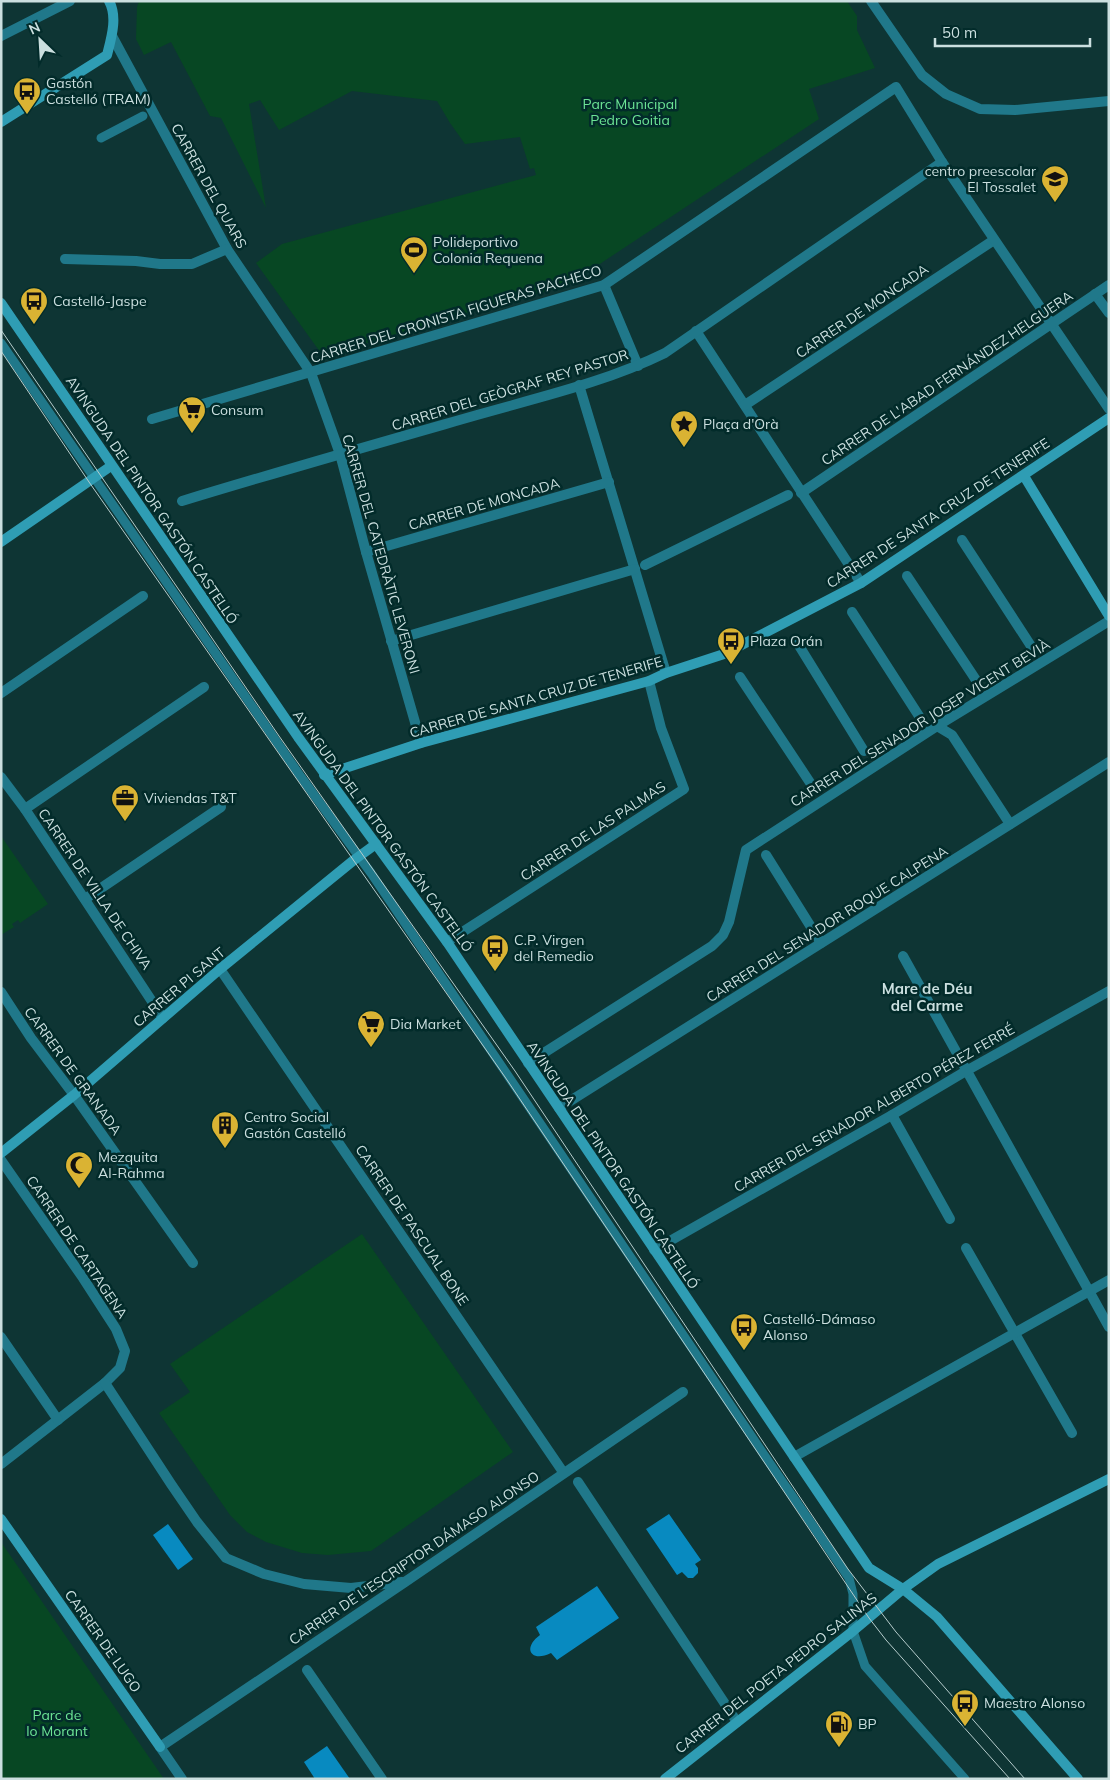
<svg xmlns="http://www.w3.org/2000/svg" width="1110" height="1780" font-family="Mulish,sans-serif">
<rect width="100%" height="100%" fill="#0e3534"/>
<!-- green -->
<g fill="#074723">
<polygon points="139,1 847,1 857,16 857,30 875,68 809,89 819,119 568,285 478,310 323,356 256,263 282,244 536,175 534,168 530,169 520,137 465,144 450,123 437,101 352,91 279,130 260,100 249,104 266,208 221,118 210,116 171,42 144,55 136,39 137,7"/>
<polygon points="1,836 48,904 20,923 18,920 12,924 14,927 1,935"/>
<polygon points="362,1234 513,1452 371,1551 328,1555 302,1553 266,1542 247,1532 230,1515 159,1413 190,1392 170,1364"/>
<polygon points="1,1542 164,1779 1,1779"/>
</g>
<!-- water -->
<g fill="#088ac0">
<polygon points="669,1514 701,1560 695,1564 698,1568 698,1573 693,1578 688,1578 682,1572 677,1575 646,1529"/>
<polygon points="168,1524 193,1559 178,1570 153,1535"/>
<path d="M597 1586 619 1618 557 1660 551 1653C531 1663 522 1648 540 1635L536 1627Z"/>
<polygon points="327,1746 350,1779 315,1779 304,1762"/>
</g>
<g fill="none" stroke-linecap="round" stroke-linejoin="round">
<!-- lane -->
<g stroke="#20788a" stroke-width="9">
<polyline points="101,138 143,116"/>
<polyline points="1,343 301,777 371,873 773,1468 849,1578 853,1594 853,1631 865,1666 965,1779"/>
</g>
<!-- street -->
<g stroke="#20788a" stroke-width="10">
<polyline points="871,1 922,75 946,94 980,109 1015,110 1109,101"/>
<polyline points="1,36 70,1"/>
<polyline points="112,36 227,249 311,373 340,454 366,552 421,743"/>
<polyline points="65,259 136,261 160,264 192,264 227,249"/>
<polyline points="604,285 638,366"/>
<polyline points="1095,294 1109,313"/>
<polyline points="696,331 861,583"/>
<polyline points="579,385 666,673"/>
<polyline points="745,405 994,240"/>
<polyline points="152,419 604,285 896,87 942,162 1109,409"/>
<polyline points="801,493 1109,285"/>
<path d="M182 501C280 471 379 443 477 415 540 397 606 382 665 353L942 162"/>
<polyline points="962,540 1031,646"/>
<polyline points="366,552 609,482"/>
<polyline points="645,565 788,495"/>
<polyline points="907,576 976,680"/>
<polyline points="852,612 919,716"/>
<polyline points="391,641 635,569"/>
<polyline points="798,644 864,751"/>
<polyline points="740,677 811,784"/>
<polyline points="1,693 143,596"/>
<polyline points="937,726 952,735 1010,824"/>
<polyline points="1,777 25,809 163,1018"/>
<polyline points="25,809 204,687"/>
<polyline points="766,855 821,943"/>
<polyline points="85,899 221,807"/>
<polyline points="447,942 684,789 661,728 649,681"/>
<polyline points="903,956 1109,1327"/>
<polyline points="220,969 563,1472"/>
<polyline points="1,992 31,1038 74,1095 193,1263"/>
<polyline points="528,1063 712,946 723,935 729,922 746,850 937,726 1109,621"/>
<polyline points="559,1108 1109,762"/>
<polyline points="892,1115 950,1219"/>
<polyline points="1,1160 83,1278 116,1329 125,1351 120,1368 105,1383 1,1464"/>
<polyline points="966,1248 1072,1433"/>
<polyline points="654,1250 892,1115 966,1071 1109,991"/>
<polyline points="1,1337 58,1420"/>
<polyline points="105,1383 171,1484 197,1522 226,1558 264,1574 304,1584 351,1588 402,1582"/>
<polyline points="794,1457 1109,1280"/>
<polyline points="578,1482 737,1722"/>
<polyline points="307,1670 382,1779"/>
<polyline points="182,1779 160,1747 405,1582 683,1392"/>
</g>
<!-- secondary -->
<g stroke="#2f9db4" stroke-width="10">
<path d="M1 122 107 55C111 39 118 17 109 1"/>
<polyline points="1,303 298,737 447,942 869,1568 903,1589 937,1617 1078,1779"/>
<polyline points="1024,476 1109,616"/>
<polyline points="1,542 111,466"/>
<polyline points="324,775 421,743 649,681 666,673 724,654 861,583 1109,418"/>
<polyline points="1,1153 74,1095 220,969 354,860 376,844"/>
<polyline points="1,1519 160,1747"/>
<polyline points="665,1779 853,1631 903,1589 938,1564 1109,1479"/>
</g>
<!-- tram -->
<g stroke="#b6cccc" stroke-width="1">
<polyline points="1,330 279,736 515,1071 848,1569 896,1632 1025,1779"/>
<polyline points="1,351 89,482 505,1077 869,1618 886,1640 1010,1779"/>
</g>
</g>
<!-- icons -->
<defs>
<g id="bus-pin" transform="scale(1.4375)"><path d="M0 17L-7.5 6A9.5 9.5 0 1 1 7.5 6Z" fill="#dab333" stroke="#022b2a"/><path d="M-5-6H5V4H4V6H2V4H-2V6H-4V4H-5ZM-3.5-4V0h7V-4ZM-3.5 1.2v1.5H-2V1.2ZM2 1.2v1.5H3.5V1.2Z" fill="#111"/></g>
<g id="school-pin" transform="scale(1.4375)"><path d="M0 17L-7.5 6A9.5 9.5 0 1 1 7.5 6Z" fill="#dab333" stroke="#022b2a"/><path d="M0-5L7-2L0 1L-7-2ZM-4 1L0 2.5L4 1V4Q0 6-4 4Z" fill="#111"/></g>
<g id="stadium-pin" transform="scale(1.4375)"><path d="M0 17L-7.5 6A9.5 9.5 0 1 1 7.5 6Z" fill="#dab333" stroke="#022b2a"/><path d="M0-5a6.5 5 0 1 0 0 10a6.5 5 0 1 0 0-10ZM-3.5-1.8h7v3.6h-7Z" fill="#111"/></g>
<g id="supermarket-pin" transform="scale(1.4375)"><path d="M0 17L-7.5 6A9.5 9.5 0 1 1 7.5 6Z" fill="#dab333" stroke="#022b2a"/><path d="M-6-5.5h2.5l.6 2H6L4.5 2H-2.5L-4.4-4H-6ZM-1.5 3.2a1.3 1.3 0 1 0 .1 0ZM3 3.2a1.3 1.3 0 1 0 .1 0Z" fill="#111"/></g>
<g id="sight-pin" transform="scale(1.4375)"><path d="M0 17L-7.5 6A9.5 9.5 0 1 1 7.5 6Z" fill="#dab333" stroke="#022b2a"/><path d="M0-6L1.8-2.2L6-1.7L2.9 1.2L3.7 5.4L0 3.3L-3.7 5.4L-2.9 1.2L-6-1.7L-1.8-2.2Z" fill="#111"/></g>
<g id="office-pin" transform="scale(1.4375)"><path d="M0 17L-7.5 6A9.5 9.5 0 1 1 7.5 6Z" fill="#dab333" stroke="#022b2a"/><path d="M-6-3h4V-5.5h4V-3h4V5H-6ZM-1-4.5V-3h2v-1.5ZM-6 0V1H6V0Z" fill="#111"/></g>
<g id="building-pin" transform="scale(1.4375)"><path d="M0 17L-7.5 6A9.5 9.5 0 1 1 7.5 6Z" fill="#dab333" stroke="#022b2a"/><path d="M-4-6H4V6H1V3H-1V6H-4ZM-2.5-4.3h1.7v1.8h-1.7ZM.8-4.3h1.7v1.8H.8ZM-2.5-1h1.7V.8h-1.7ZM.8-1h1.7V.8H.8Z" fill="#111"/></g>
<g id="mosque-pin" transform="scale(1.4375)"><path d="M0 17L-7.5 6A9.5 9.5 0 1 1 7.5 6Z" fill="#dab333" stroke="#022b2a"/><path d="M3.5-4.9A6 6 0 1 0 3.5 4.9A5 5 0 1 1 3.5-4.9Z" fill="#111"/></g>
<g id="fuel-pin" transform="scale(1.4375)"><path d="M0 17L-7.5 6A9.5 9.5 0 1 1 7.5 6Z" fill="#dab333" stroke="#022b2a"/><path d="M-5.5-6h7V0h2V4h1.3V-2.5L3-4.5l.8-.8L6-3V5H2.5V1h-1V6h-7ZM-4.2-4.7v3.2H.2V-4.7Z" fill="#111"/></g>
</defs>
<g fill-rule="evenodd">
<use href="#bus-pin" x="27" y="91"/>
<use href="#school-pin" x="1055" y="179"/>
<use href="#stadium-pin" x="414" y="250"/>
<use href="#bus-pin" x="34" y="301"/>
<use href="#supermarket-pin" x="192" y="410"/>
<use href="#sight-pin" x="684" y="424"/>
<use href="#bus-pin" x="731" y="641"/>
<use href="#office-pin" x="125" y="798"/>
<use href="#bus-pin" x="495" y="948"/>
<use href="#supermarket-pin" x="371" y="1024"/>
<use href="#building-pin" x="225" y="1125"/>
<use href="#mosque-pin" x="79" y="1165"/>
<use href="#bus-pin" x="744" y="1327"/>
<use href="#bus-pin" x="965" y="1703"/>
<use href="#fuel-pin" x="839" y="1724"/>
</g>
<g text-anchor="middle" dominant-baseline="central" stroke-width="5" stroke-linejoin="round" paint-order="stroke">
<!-- poi labels -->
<g font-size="14" fill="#cbdfdf" stroke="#022b2a" text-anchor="start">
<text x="46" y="83">Gastón<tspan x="46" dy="16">Castelló (TRAM)</tspan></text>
<text x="1036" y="171" text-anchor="end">centro preescolar<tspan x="1036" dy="16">El Tossalet</tspan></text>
<text x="433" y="242">Polideportivo<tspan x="433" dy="16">Colonia Requena</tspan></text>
<text x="53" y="301">Castelló-Jaspe</text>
<text x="211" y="410">Consum</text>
<text x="703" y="424">Plaça d'Orà</text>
<text x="750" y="641">Plaza Orán</text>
<text x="144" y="798">Viviendas T&amp;T</text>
<text x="514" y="940">C.P. Virgen<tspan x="514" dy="16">del Remedio</tspan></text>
<text x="390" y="1024">Dia Market</text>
<text x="244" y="1117">Centro Social<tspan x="244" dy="16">Gastón Castelló</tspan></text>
<text x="98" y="1157">Mezquita<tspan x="98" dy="16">Al-Rahma</tspan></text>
<text x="763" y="1319">Castelló-Dámaso<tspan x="763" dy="16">Alonso</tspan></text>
<text x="984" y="1703">Maestro Alonso</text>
<text x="858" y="1724">BP</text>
</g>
<!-- park labels -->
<g font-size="14" fill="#6ce495" stroke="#022b2a">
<text x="630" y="104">Parc Municipal<tspan x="630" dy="16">Pedro Goitia</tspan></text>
<text x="57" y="1715">Parc de<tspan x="57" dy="16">lo Morant</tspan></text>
</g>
<!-- street labels -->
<g font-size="14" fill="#cbdfdf" stroke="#022b2a">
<text transform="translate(209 186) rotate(61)">CARRER DEL QUARS</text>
<text transform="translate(862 311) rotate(-34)">CARRER DE MONCADA</text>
<text transform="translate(456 314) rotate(-17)">CARRER DEL CRONISTA FIGUERAS PACHECO</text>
<text transform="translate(947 378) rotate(-34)">CARRER DE L'ABAD FERNÁNDEZ HELGUERA</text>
<text transform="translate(510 390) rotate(-17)">CARRER DEL GEÒGRAF REY PASTOR</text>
<text transform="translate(152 500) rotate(56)">AVINGUDA DEL PINTOR GASTÓN CASTELLÓ</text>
<text transform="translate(484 504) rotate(-16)">CARRER DE MONCADA</text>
<text transform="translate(938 513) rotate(-33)">CARRER DE SANTA CRUZ DE TENERIFE</text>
<text transform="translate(381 554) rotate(74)">CARRER DEL CATEDRÀTIC LEVERONI</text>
<text transform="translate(536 697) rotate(-16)">CARRER DE SANTA CRUZ DE TENERIFE</text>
<text transform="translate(920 723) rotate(-32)">CARRER DEL SENADOR JOSEP VICENT BEVIÀ</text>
<text transform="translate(383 831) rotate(54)">AVINGUDA DEL PINTOR GASTÓN CASTELLÓ</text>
<text transform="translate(593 831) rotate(-33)">CARRER DE LAS PALMAS</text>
<text transform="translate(95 889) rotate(56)">CARRER DE VILLA DE CHIVA</text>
<text transform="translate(827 924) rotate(-32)">CARRER DEL SENADOR ROQUE CALPENA</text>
<text transform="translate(179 987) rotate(-40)">CARRER PI SANT</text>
<text transform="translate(73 1071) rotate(54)">CARRER DE GRANADA</text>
<text transform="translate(874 1108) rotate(-30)">CARRER DEL SENADOR ALBERTO PÉREZ FERRÉ</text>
<text transform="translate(613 1165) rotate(56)">AVINGUDA DEL PINTOR GASTÓN CASTELLÓ</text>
<text transform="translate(412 1225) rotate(56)">CARRER DE PASCUAL BONE</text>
<text transform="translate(77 1247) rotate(56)">CARRER DE CARTAGENA</text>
<text transform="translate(414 1558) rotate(-34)">CARRER DE L'ESCRIPTOR DÁMASO ALONSO</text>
<text transform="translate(103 1641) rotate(55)">CARRER DE LUGO</text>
<text transform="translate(776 1673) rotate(-38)">CARRER DEL POETA PEDRO SALINAS</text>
</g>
<!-- neighbourhood labels -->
<g font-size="15" font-weight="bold" fill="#cbdfdf" stroke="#022b2a">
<text x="927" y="988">Mare de Déu<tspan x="927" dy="17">del Carme</tspan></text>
</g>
</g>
<!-- border -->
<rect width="1110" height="1780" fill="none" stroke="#cbdfdf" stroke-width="5"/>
<!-- north arrow -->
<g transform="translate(40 40) rotate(335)" stroke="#022b2a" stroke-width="4" paint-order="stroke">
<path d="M0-4L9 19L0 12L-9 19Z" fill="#cbdfdf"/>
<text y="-8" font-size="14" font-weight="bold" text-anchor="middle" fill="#cbdfdf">N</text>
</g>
<!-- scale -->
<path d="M935 38v8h155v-8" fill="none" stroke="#cbdfdf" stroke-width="2.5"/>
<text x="942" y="38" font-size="15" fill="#cbdfdf" stroke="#022b2a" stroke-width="4" paint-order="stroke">50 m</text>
</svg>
